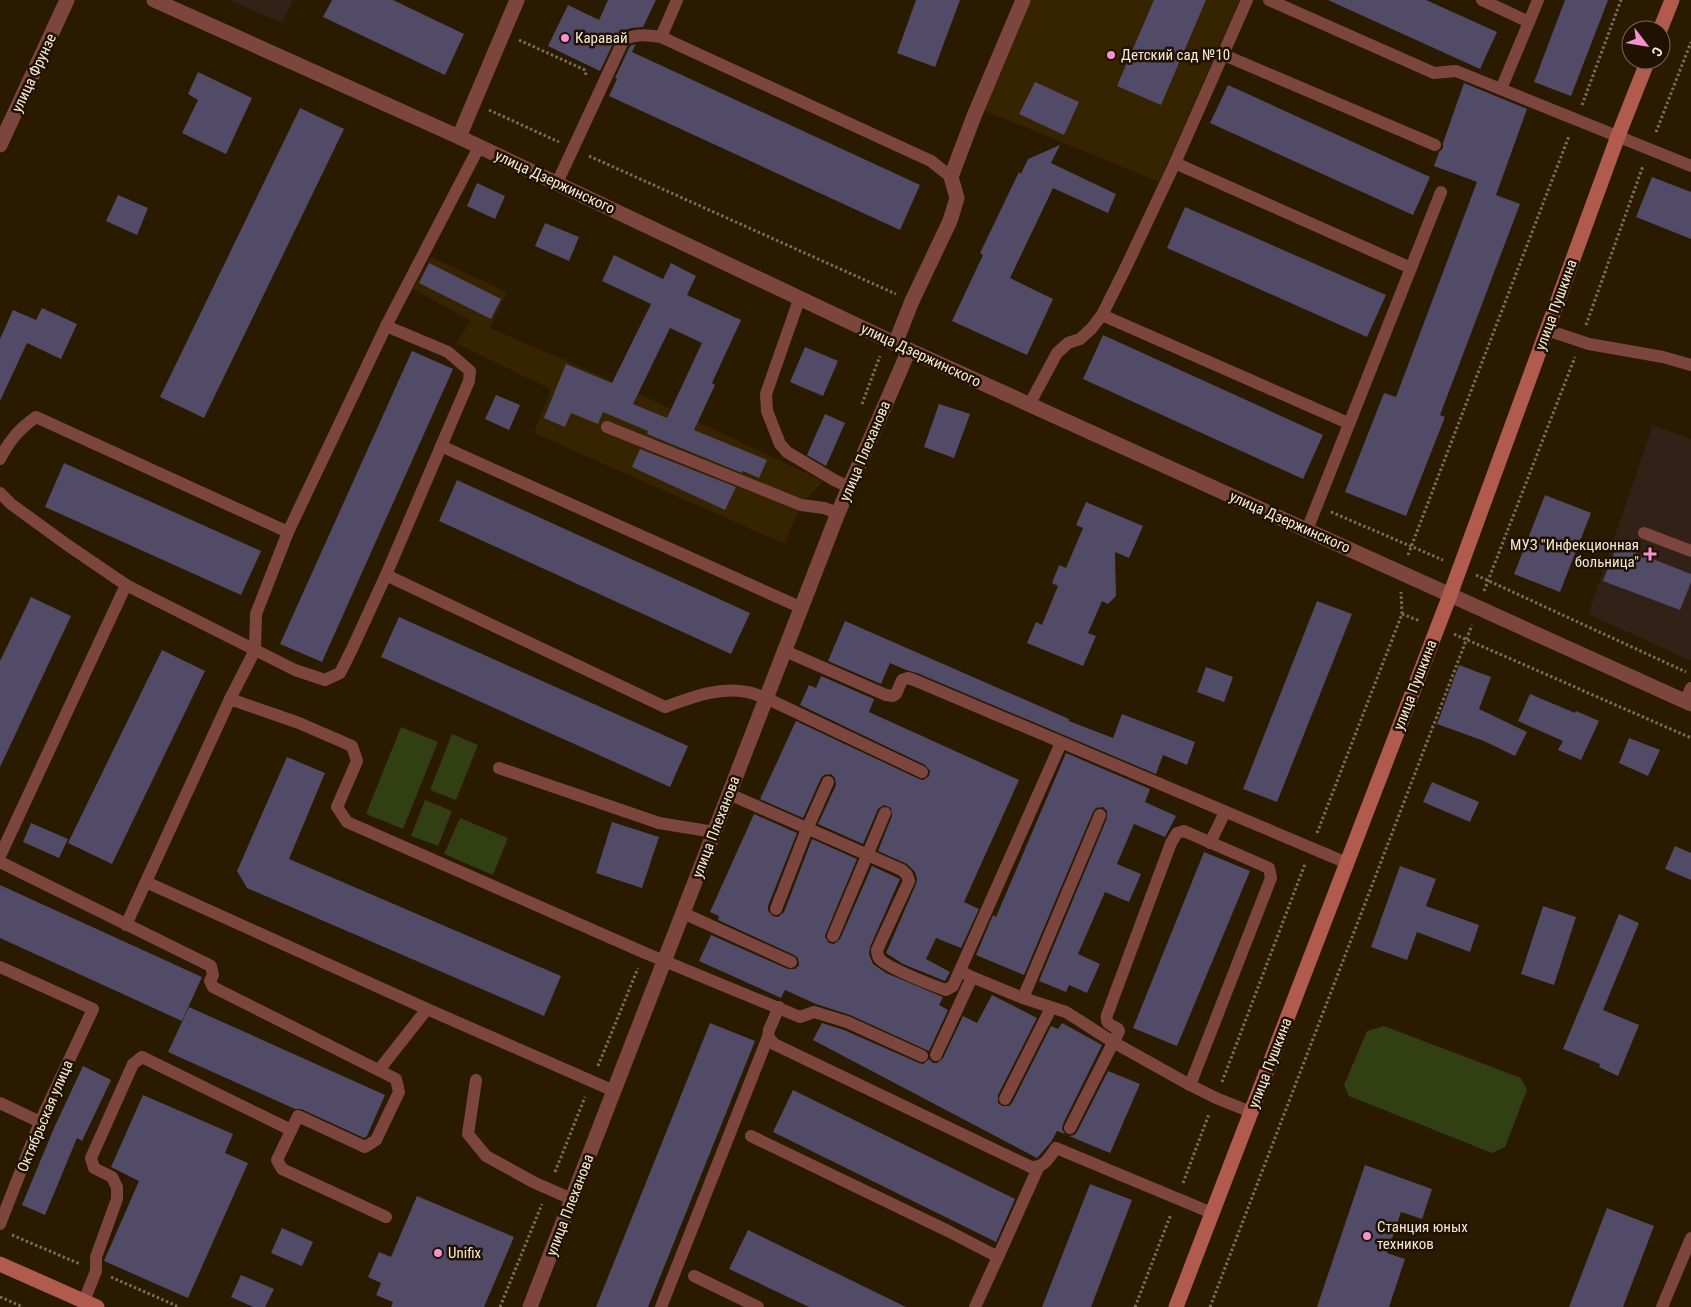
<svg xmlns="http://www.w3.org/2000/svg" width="1691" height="1307" font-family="'Roboto Condensed',sans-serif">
<rect width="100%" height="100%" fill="#291a00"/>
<!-- built -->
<g fill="#362300">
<polygon points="1029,0 1240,0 1159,182 983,110"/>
<polygon points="431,257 507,292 490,328 601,376 823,481 801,505 785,544 534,433 551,389 456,343 471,321 413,289"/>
</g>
<!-- medical -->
<g fill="#312117">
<polygon points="229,0 293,0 282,23"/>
<polygon points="1653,425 1691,439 1691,661 1588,614"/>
</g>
<!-- green -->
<g fill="#313f13">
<polygon points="401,727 438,742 403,829 366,814"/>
<polygon points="452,734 478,745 456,800 430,790"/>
<polygon points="425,800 452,811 438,846 411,836"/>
<polygon points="460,818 508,838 493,875 444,854"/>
<polygon points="1384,1026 1521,1078 1527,1090 1505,1147 1492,1153 1349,1096 1344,1085 1367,1031"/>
</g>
<!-- building -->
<g fill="#514b68" fill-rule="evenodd">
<polygon points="332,0 393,0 464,34 445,75 323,17"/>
<polygon points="608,0 656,0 643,27 631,28 618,33 600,71 548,46 568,5 599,20"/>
<polygon points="916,0 960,0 935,67 897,53"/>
<polygon points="1154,0 1206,0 1161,105 1117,86"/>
<polygon points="1328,0 1426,0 1497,32 1480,69"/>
<polygon points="1565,0 1608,0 1571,96 1534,82"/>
<polygon points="636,44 632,52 920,185 900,230 609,96 617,79 615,78 630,46"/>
<polygon points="198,72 252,98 226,154 182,133 198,100 188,94"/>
<polygon points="1035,82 1079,102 1064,135 1019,114"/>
<polygon points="1464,83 1527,109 1496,195 1520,204 1440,415 1445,417 1406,516 1345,492 1384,393 1396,397 1477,182 1434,166 1439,152 1443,148 1443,143"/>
<polygon points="1228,85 1430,177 1413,215 1210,123"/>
<polygon points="300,108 344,129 204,418 160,397"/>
<polygon points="1060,145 1051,163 1116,194 1108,213 1053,188 1010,278 1053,299 1027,355 952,321 983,255 980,253 1019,172 1021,174 1028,159"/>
<polygon points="1652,177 1691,192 1691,239 1636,217"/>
<polygon points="477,183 505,196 495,219 467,206"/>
<polygon points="118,195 148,208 137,235 106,221"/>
<polygon points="1185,207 1386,295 1367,337 1167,248"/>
<polygon points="545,223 579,237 569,261 535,246"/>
<path d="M614 255 663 279 671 263 696 276 687 295 741 320 712 383 715 385 694 430 767 460 759 478 743 471 742 473 647 434 648 431 603 412 598 424 571 413 565 427 544 418 566 364 612 383 651 304 602 281ZM670 328 702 343 667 418 633 404Z"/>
<polygon points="429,263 501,299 491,319 419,283"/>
<polygon points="42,308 77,324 61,359 27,343 0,401 0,339 13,310 36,320"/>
<polygon points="1103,335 1323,435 1303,479 1083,379"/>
<polygon points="805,347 838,361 823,396 790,382"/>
<polygon points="412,351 453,369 322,662 280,644"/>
<polygon points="496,395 520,405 509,430 485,419"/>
<polygon points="939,404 970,414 954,458 924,447"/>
<polygon points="825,414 845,423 826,466 807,455"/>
<polygon points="640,449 736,487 725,510 632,467"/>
<polygon points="64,463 261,551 241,595 45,507"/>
<polygon points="457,480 750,613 731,654 439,521"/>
<polygon points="1545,495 1591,513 1560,592 1514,574"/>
<polygon points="1086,502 1143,526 1129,558 1115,552 1116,596 1108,604 1102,601 1088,633 1096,636 1083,666 1027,643 1036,622 1042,625 1058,586 1052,583 1059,565 1066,568 1083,528 1076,525"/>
<polygon points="1617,545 1691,574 1691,582 1680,610 1603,581"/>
<polygon points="31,597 71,616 0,767 0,661"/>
<polygon points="1317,601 1352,614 1277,802 1243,789"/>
<polygon points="399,617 688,746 670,787 381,657"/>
<polygon points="845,621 1069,719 1069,721 1113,738 1122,714 1195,742 1187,765 1163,755 1156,774 917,673 906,670 890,663 881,684 828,661"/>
<polygon points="162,650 205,671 112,864 68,843"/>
<polygon points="1459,665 1491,677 1479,709 1527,732 1515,756 1484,741 1437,724"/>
<polygon points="1206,667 1233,677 1224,702 1197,692"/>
<polygon points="821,676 874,699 869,712 1019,780 964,902 979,909 961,948 936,938 926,959 950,972 945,981 903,964 886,953 916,884 917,879 915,872 907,864 878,851 892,816 891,808 884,805 878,809 863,844 818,824 836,785 835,778 831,774 824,775 821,778 803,818 760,799 796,721 919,779 923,780 929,776 930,771 925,765 800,705 809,685 816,688"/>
<polygon points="1530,694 1575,713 1576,711 1599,721 1581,760 1558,750 1563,741 1518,721"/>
<polygon points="1629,738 1660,750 1648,776 1619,763"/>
<polygon points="1066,753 1150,789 1145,802 1176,816 1165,837 1134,824 1117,864 1141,874 1129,902 1105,892 1078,954 1100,964 1087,993 1069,985 1066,992 1039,981 1107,818 1107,811 1103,807 1096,808 1093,812 1024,975 976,955 993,915 996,917"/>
<polygon points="287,757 325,773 289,859 561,976 544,1016 247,888 237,871"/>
<polygon points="1432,782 1479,802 1470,822 1423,802"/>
<polygon points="754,814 797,833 768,906 768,911 773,916 778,917 784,912 812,839 857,859 826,933 825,937 829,943 834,944 840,939 872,866 900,879 870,947 869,954 873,964 886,973 943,997 939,1005 948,1010 929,1051 850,1015 816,1004 785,990 781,998 699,961 711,935 788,969 795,969 799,965 798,958 794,955 718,920 719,916 710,912"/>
<polygon points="612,822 659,837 642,888 596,873"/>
<polygon points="31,823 68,839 59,858 23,842"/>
<polygon points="1675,846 1691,853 1691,880 1665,869"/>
<polygon points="1204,852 1250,871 1177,1046 1133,1028"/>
<polygon points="1400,866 1436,879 1426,906 1479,925 1470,952 1417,932 1407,960 1371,947"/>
<polygon points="0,885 202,977 182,1021 0,938"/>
<polygon points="1543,906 1576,917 1554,985 1521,974"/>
<polygon points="1619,914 1639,923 1603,1010 1639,1025 1618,1076 1599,1067 1600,1064 1563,1049"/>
<polygon points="992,995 1037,1018 998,1095 998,1103 1002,1106 1009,1106 1012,1103 1051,1026 1058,1029 1062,1023 1102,1045 1063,1124 1062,1129 1065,1134 1057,1131 1051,1142 1037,1158 813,1040 822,1023 844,1030 919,1063 923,1064 929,1059 933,1063 937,1063 943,1058 963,1016 977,1023"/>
<polygon points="189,1007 385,1095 367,1136 364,1138 301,1109 295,1109 168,1052"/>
<polygon points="710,1023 755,1041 648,1307 596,1307"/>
<polygon points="83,1066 111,1080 82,1141 77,1138 45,1215 22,1205 54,1128"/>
<polygon points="1108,1071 1140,1084 1110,1153 1069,1136 1074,1135 1077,1132"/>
<polygon points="793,1090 1015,1199 996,1242 773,1132"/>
<polygon points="143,1095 233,1134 225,1153 248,1163 188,1298 104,1261 139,1181 111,1167"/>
<polygon points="1365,1165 1432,1189 1422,1219 1401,1212 1387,1253 1405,1259 1389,1307 1317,1307"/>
<polygon points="1090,1184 1132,1200 1091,1307 1042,1307"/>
<polygon points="417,1196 514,1237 484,1307 391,1307 393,1302 376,1295 381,1283 368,1277 379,1252 391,1257"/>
<polygon points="1607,1208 1654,1226 1623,1307 1569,1307"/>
<polygon points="282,1228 313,1242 302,1266 271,1253"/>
<polygon points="748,1230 906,1307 809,1307 729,1269"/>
<polygon points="241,1275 274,1289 265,1307 253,1307 231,1297"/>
</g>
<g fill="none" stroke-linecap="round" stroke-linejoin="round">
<!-- path -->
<g stroke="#7a6d57" stroke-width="3" stroke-dasharray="2.5 2.5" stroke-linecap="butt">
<polyline points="519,40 585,70 586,75"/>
<polyline points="1582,105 1621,0"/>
<polyline points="489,110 559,142"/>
<polyline points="1656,132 1691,42"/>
<polyline points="589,156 896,294"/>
<polyline points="1586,325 1643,166"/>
<polyline points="862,404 880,356"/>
<polyline points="1331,512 1443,560"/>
<polyline points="1408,555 1569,136"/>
<polyline points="1476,575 1686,672"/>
<polyline points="1484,591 1575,357"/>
<polyline points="1402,614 1420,621"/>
<polyline points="1454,634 1691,738"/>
<polyline points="1317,833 1402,614 1401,592"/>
<polyline points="598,1066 638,968"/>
<polyline points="1222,1082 1305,864"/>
<polyline points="555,1172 585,1097"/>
<polyline points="1183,1183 1209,1114"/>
<polyline points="12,1235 80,1264"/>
<polyline points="111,1277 179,1307"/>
<polyline points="0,1297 23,1307"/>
<polyline points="500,1307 542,1204"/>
<polyline points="1135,1307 1171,1214"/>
<polyline points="1210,1307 1472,625"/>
</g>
<!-- lane -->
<g stroke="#7c463e" stroke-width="12">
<polyline points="677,0 661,37 931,161 951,177"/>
<polyline points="1269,0 1434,73 1456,71 1691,166"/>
<polyline points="1482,0 1529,22 1501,89"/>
<polyline points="1529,22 1538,0"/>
<polyline points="1224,55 1435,145"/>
<polyline points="1175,163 1411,268 1307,530"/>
<path d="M557 183 624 39C636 34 647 35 661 37"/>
<polyline points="1411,268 1441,192"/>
<polyline points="800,297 766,394 767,411 780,444 787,452 834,480 849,487"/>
<polyline points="1102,315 1348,423"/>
<polyline points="1547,330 1589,344 1663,357 1691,365"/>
<polyline points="1029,405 1057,353 1068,343 1080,339 1091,329 1102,315 1126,267 1175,163 1247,0"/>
<polyline points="607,427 801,505 824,508 838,513"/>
<polyline points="441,446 802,608"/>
<path d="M0 459C9 441 19 429 36 417L288 532"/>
<polyline points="0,493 11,504 66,544 126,585 295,670 325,680 340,673 352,649 386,575 469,381 470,371 448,352 386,326"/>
<polyline points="1644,533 1691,551"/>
<path d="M386 575 665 707C690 698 719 686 747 692 753 693 760 696 766 698L922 772"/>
<polyline points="785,651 886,695 893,696 896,694 902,680 908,678 914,680 1347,863"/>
<polyline points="230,699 299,723 352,746 357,761 337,807 347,822 645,953 800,1017 814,1012 847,1022 922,1056"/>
<polyline points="1685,701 1691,688"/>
<polyline points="499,768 659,823 714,832"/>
<path d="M729 794 902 870 907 875 909 881 877 950C877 951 878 958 879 958 885 967 934 986 946 990L953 986 1061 743"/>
<polyline points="1210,843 1225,812"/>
<polyline points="0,856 126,585"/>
<polyline points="0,862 211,966 213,975 210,981 213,987 396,1079 399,1092 376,1140 365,1147 298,1116 277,1160 282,1169 386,1217"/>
<polyline points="146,882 427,1009 614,1091"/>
<polyline points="776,909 807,829 828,782"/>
<polyline points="683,913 791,962"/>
<polyline points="126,925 230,699 255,650 256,614 288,532 386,326 479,147"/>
<polyline points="833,936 885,813"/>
<polyline points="0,967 93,1009 40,1122 0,1224"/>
<polyline points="972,977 1023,998 1066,1012 1113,1042 1190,1085 1216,1098 1251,1112"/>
<polyline points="1023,998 1100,815"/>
<path d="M779 1007 769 1030 768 1037 774 1044 1031 1167C1044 1168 1049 1158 1056 1148L1212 1213"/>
<polyline points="936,1055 972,977 966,974"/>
<polyline points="379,1070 427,1009"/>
<polyline points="476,1080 468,1134 486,1156 535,1183 572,1199"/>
<polyline points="1005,1099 1051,1008"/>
<polyline points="0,1103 40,1122"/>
<path d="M1070 1128 1119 1031 1118 1029C1111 1025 1105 1024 1107 1015L1171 843 1177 833 1184 831 1269 868 1271 878 1190 1085"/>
<polyline points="751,1136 948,1231 998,1257 975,1307"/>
<polyline points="998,1257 1038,1168"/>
<polyline points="694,1276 758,1307"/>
<polyline points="84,1301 96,1271 96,1257 117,1199 117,1187 112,1177 94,1168 91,1158 133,1064 142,1057 291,1130"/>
<polyline points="661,1307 768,1037"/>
<polyline points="1662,1307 1691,1238"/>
</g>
<!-- street -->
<g stroke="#7c463e" stroke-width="15">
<polyline points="154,0 459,137 909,350 1691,704"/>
<polyline points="459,137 517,0"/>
<polyline points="0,145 67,0"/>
<polyline points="895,344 912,301 950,221 957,198 951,177 974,116 1023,0"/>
<polyline points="530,1307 838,513 909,350"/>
</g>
<!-- secondary -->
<g stroke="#b15b4f" stroke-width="15">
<polyline points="1660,30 1672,0"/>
<polyline points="0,1264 97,1307"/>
<polyline points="1176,1307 1450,595 1618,136 1648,60"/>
</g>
</g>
<!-- markers -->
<g fill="#f590d1" stroke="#201100" stroke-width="2">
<circle cx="565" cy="38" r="5"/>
<circle cx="1111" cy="55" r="5"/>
<path d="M1647.5 546.5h5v5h5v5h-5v5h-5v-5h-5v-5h5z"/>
<circle cx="1367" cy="1236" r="5"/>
<circle cx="438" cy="1253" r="5"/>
</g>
<g text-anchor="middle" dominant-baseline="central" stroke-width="5" stroke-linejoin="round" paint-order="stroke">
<!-- poi labels -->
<g font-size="15" fill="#f4eada" stroke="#201100" text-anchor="start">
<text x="575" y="38">Каравай</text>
<text x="1121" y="55">Детский сад №10</text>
<text x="1639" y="545" text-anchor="end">МУЗ "Инфекционная<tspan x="1639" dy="17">больница"</tspan></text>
<text x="1377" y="1227">Станция юных<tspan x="1377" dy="17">техников</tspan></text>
<text x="448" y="1253">Unifix</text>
</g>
<!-- street labels -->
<g font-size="15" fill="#f4eada" stroke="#201100">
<text transform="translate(34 73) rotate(-65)">улица Фрунзе</text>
<text transform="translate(555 182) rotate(25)">улица Дзержинского</text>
<text transform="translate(1556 305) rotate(-70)">улица Пушкина</text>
<text transform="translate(921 355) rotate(25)">улица Дзержинского</text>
<text transform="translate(865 451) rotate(-67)">улица Плеханова</text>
<text transform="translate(1290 522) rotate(24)">улица Дзержинского</text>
<text transform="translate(1415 685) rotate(-69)">улица Пушкина</text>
<text transform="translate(716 827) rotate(-69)">улица Плеханова</text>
<text transform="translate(1270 1063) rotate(-69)">улица Пушкина</text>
<text transform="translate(45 1116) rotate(-67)">Октябрьская улица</text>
<text transform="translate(570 1205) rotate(-69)">улица Плеханова</text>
</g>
</g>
<!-- north arrow -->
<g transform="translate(1646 45) rotate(121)"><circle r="24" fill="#201100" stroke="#756857"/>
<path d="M0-4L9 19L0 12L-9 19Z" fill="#f590d1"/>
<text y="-8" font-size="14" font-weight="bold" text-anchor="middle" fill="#f4eada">С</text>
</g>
</svg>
